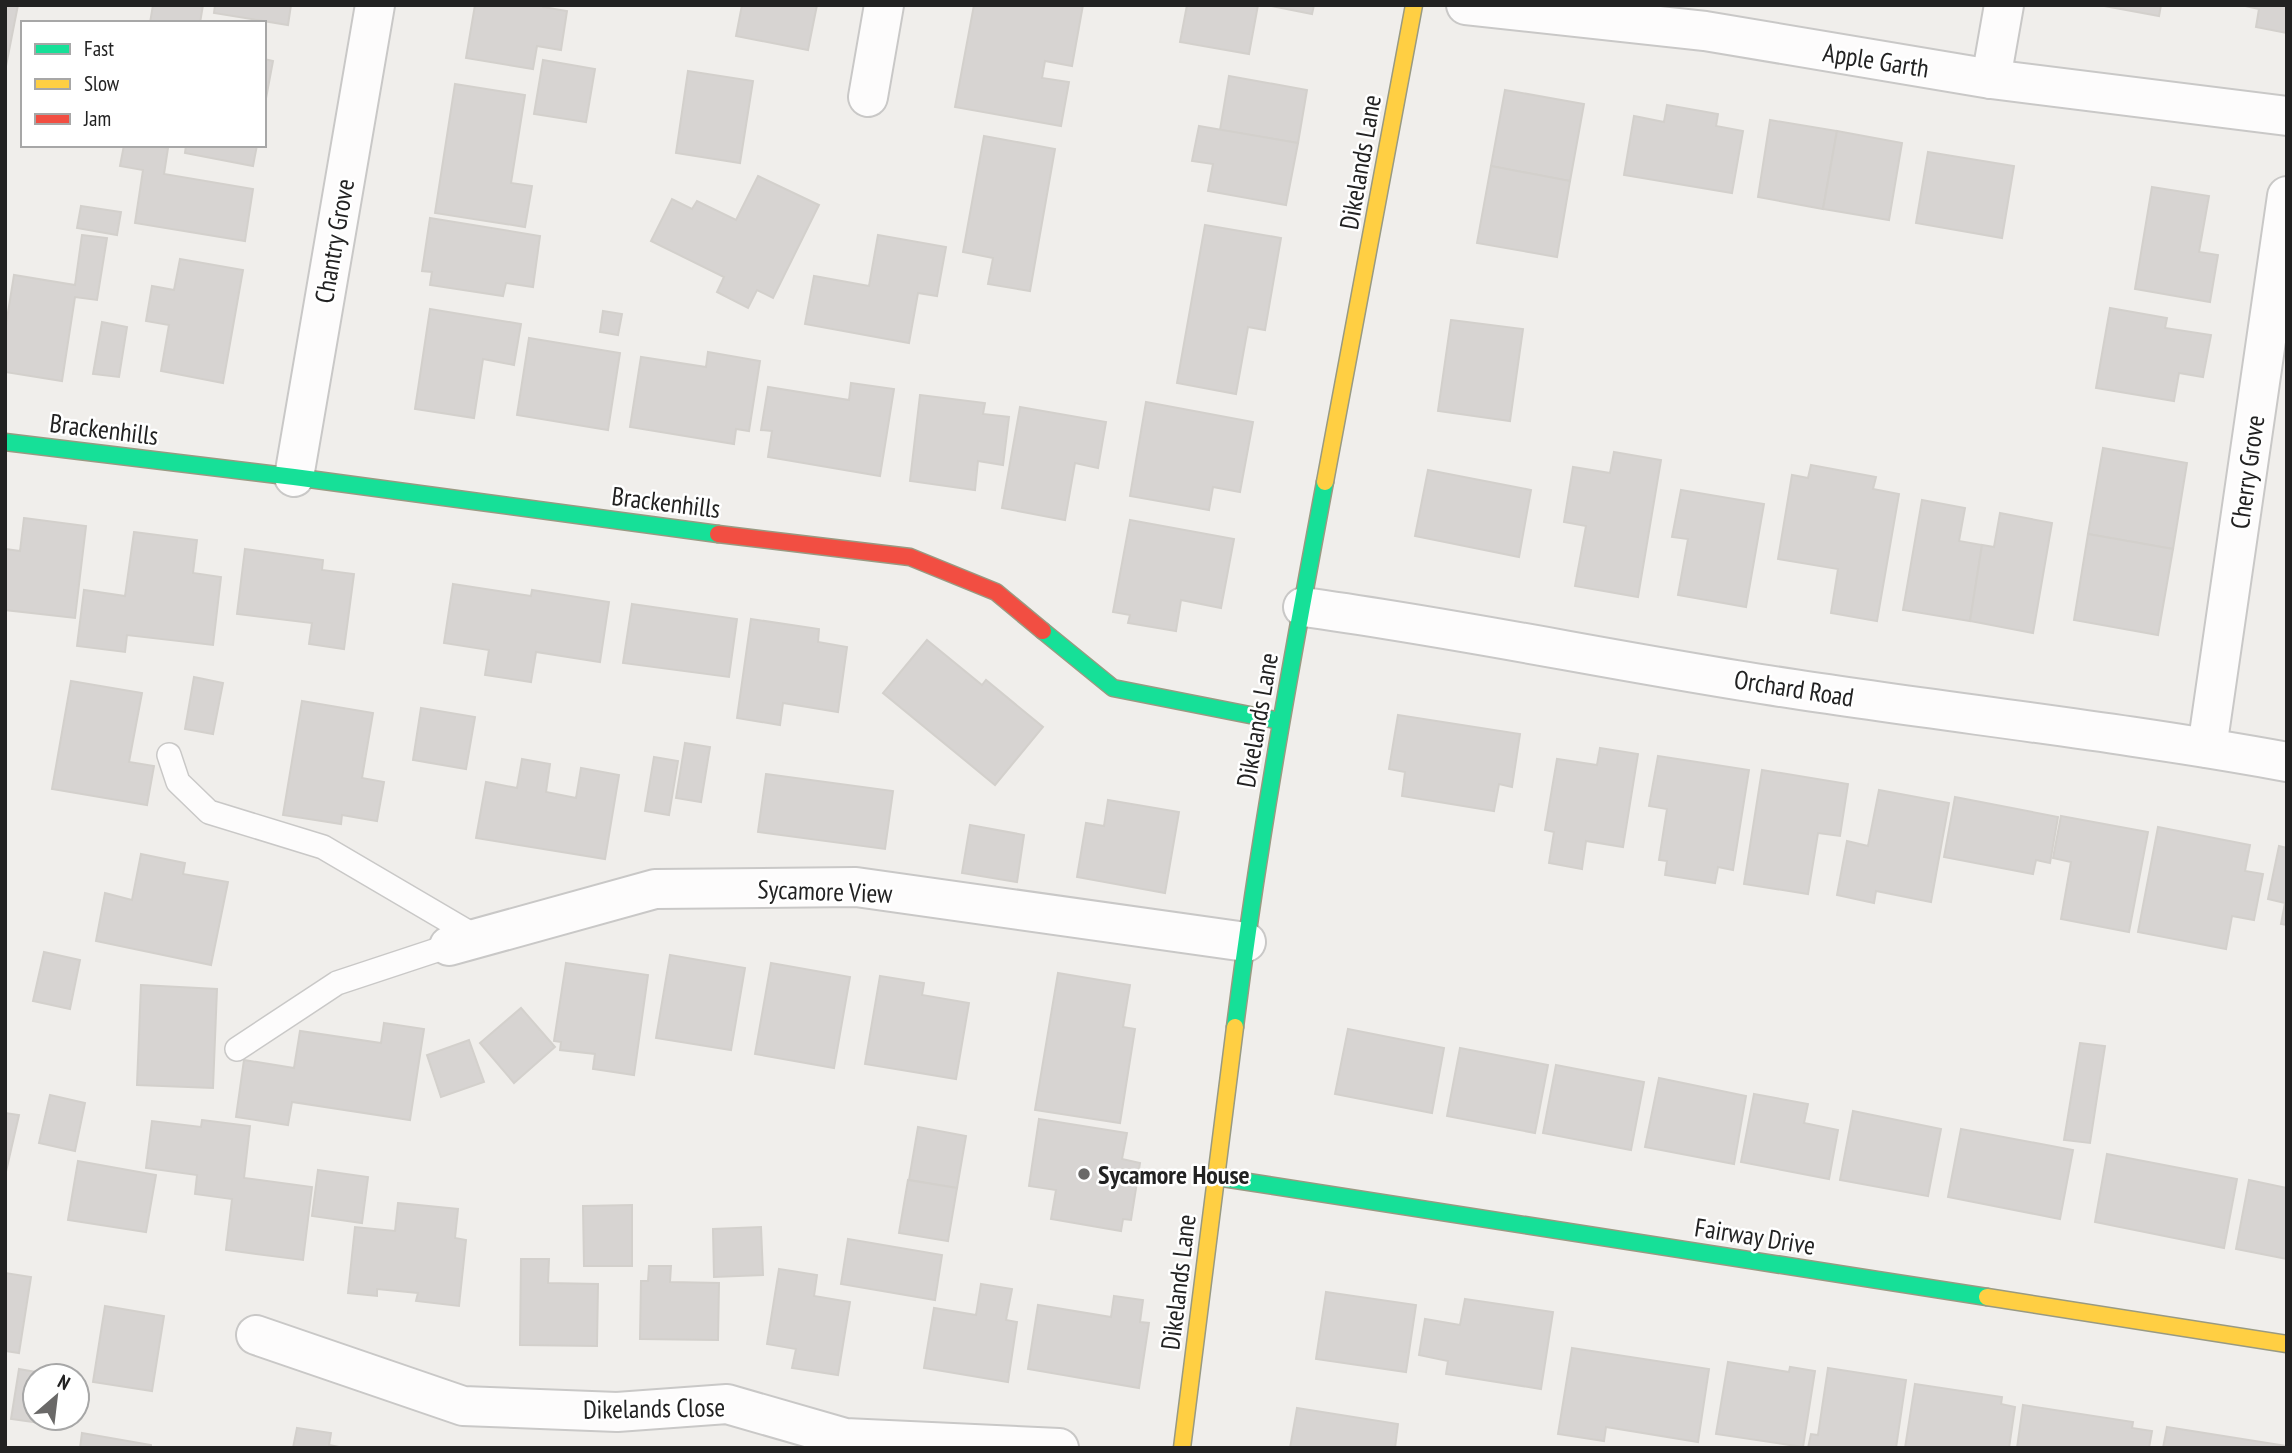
<svg xmlns="http://www.w3.org/2000/svg" width="2292" height="1453" font-family="'PT Sans Narrow',sans-serif">
<rect width="100%" height="100%" fill="#f0eeeb"/>
<!-- building -->
<g fill="#d7d4d2" stroke="#d3d0cc" stroke-width="2">
<polygon points="5,5 18,5 5,71"/>
<polygon points="153,5 203,5 200,23 150,23"/>
<polygon points="215,5 291,5 288,25 214,13"/>
<polygon points="475,5 543,5 543,7 567,11 561,50 537,46 533,69 466,58"/>
<polygon points="742,5 817,5 808,50 736,36"/>
<polygon points="974,5 1083,5 1072,66 1045,61 1042,78 1069,82 1061,126 955,107"/>
<polygon points="1187,5 1258,5 1249,54 1180,42"/>
<polygon points="1266,5 1314,5 1312,14"/>
<polygon points="2099,5 2161,5 2159,16"/>
<polygon points="2241,5 2287,5 2287,33 2256,27 2259,9"/>
<polygon points="264,59 273,61 264,109"/>
<polygon points="543,60 595,69 586,122 534,114"/>
<polygon points="688,71 753,81 740,163 676,153"/>
<polygon points="1229,76 1307,90 1298,143 1220,130"/>
<polygon points="455,84 525,95 511,183 532,186 525,227 435,213"/>
<polygon points="1505,90 1584,104 1570,181 1491,166"/>
<polygon points="1667,105 1718,114 1716,126 1743,131 1732,193 1624,175 1634,116 1664,122"/>
<polygon points="1770,120 1837,131 1823,209 1758,197"/>
<polygon points="1199,126 1298,143 1286,205 1208,191 1213,164 1192,161"/>
<polygon points="1837,131 1902,143 1889,220 1823,209"/>
<polygon points="984,136 1055,149 1030,291 988,284 993,258 963,252"/>
<polygon points="124,145 148,145 168,148 164,174 253,189 245,241 135,223 143,170 120,166"/>
<polygon points="186,145 257,145 253,166 185,153"/>
<polygon points="1928,152 2014,166 2002,238 1916,223"/>
<polygon points="1491,166 1570,181 1557,257 1477,243"/>
<polygon points="758,176 819,205 773,298 757,290 748,308 717,292 724,277 651,241 672,199 692,209 697,201 736,220"/>
<polygon points="2152,187 2209,196 2199,252 2218,255 2210,302 2135,289"/>
<polygon points="81,206 121,212 117,235 77,228"/>
<polygon points="430,218 540,236 533,287 506,283 503,296 430,285 432,272 422,271"/>
<polygon points="1205,225 1281,238 1265,330 1248,327 1236,394 1177,383"/>
<polygon points="82,235 107,238 97,300 75,297 62,381 5,372 5,331 14,275 75,285"/>
<polygon points="878,235 946,247 937,296 918,293 909,343 805,324 814,276 869,286"/>
<polygon points="180,259 243,270 223,383 161,371 169,325 146,321 152,286 174,290"/>
<polygon points="2110,308 2167,318 2165,328 2211,335 2203,377 2179,373 2174,401 2096,388"/>
<polygon points="430,309 521,324 514,365 483,359 474,418 415,409"/>
<polygon points="603,311 622,314 618,335 600,332"/>
<polygon points="1451,320 1523,329 1510,421 1438,411"/>
<polygon points="102,322 127,327 119,377 93,374"/>
<polygon points="529,338 620,353 608,430 517,415"/>
<polygon points="708,352 760,361 749,431 736,429 734,444 630,427 641,357 706,367"/>
<polygon points="851,383 894,389 880,476 768,457 772,431 761,430 768,387 849,400"/>
<polygon points="920,395 985,403 983,414 1009,417 1003,465 978,461 975,490 910,481"/>
<polygon points="1146,402 1253,422 1240,492 1213,487 1209,510 1130,496"/>
<polygon points="1020,407 1106,422 1098,468 1075,463 1065,520 1002,508"/>
<polygon points="2103,448 2187,463 2173,549 2088,534"/>
<polygon points="1614,452 1661,460 1638,597 1575,586 1586,526 1564,522 1573,467 1610,473"/>
<polygon points="1811,465 1876,477 1873,489 1899,494 1877,621 1831,613 1838,569 1778,559 1792,475 1808,478"/>
<polygon points="1428,470 1531,490 1519,557 1415,536"/>
<polygon points="1681,490 1764,504 1746,607 1678,595 1688,539 1672,537"/>
<polygon points="1922,500 1965,508 1959,541 1982,545 1970,621 1903,610"/>
<polygon points="2000,513 2052,523 2033,633 1970,621 1982,545 1994,547"/>
<polygon points="24,518 86,526 75,618 5,610 5,549 20,551"/>
<polygon points="1130,520 1234,539 1221,608 1181,600 1176,631 1128,623 1130,615 1113,612"/>
<polygon points="134,532 197,540 193,573 221,577 213,645 127,635 125,652 77,646 84,590 125,596"/>
<polygon points="2088,534 2173,549 2158,635 2074,620"/>
<polygon points="245,549 323,560 322,570 354,574 344,649 309,644 312,623 237,614"/>
<polygon points="453,584 531,596 532,590 609,602 600,662 536,652 531,682 485,675 489,650 444,643"/>
<polygon points="632,604 737,619 729,677 623,663"/>
<polygon points="751,619 819,629 818,642 847,647 838,712 783,703 780,725 737,718"/>
<polygon points="927,640 982,685 986,680 1043,727 995,785 883,693"/>
<polygon points="194,677 223,683 213,734 185,729"/>
<polygon points="71,681 142,693 129,762 154,766 147,805 52,789"/>
<polygon points="302,701 373,713 362,778 384,782 377,821 342,815 341,824 283,815"/>
<polygon points="421,708 475,717 466,769 413,760"/>
<polygon points="1398,715 1520,734 1512,787 1499,784 1494,811 1402,796 1405,772 1389,769"/>
<polygon points="685,743 710,747 701,802 676,798"/>
<polygon points="1600,748 1638,754 1623,847 1586,841 1582,869 1549,863 1554,832 1545,830 1557,759 1597,765"/>
<polygon points="1658,756 1749,770 1733,870 1718,867 1715,883 1665,875 1667,861 1659,860 1667,809 1649,806"/>
<polygon points="654,757 678,761 669,815 645,811"/>
<polygon points="522,759 550,764 546,792 576,798 581,768 619,775 605,859 476,838 486,782 517,788"/>
<polygon points="1762,770 1848,784 1840,836 1818,833 1808,894 1744,884"/>
<polygon points="766,774 893,791 885,849 758,832"/>
<polygon points="1879,790 1949,803 1931,902 1876,891 1874,903 1837,895 1847,841 1868,846"/>
<polygon points="1955,797 2058,817 2050,863 2036,860 2033,874 1944,857"/>
<polygon points="1108,800 1179,812 1165,893 1077,877 1086,823 1104,826"/>
<polygon points="2061,816 2148,832 2129,932 2061,919 2071,862 2053,858"/>
<polygon points="970,825 1024,835 1017,882 962,873"/>
<polygon points="2158,827 2250,845 2245,871 2263,874 2254,920 2232,916 2226,949 2138,932"/>
<polygon points="2279,846 2287,848 2287,925 2281,924 2285,903 2268,899"/>
<polygon points="141,854 185,863 183,874 228,882 211,965 96,941 105,893 132,900"/>
<polygon points="44,952 80,960 70,1009 33,1001"/>
<polygon points="670,955 745,968 731,1050 656,1038"/>
<polygon points="566,963 648,975 634,1075 593,1069 595,1054 560,1050 561,1042 554,1041"/>
<polygon points="771,963 850,977 834,1068 755,1054"/>
<polygon points="1058,973 1130,985 1123,1027 1135,1029 1120,1123 1035,1110"/>
<polygon points="880,976 924,983 922,995 969,1003 956,1079 865,1064"/>
<polygon points="141,985 217,989 213,1088 137,1085"/>
<polygon points="521,1008 555,1047 514,1083 480,1043"/>
<polygon points="384,1023 424,1029 410,1120 292,1102 288,1125 236,1117 244,1060 294,1068 300,1031 381,1043"/>
<polygon points="1348,1029 1444,1048 1432,1113 1335,1094"/>
<polygon points="469,1040 484,1082 441,1097 427,1055"/>
<polygon points="2080,1043 2105,1046 2090,1143 2064,1140"/>
<polygon points="1460,1048 1548,1065 1535,1133 1447,1116"/>
<polygon points="1556,1065 1644,1082 1631,1150 1543,1133"/>
<polygon points="1659,1078 1746,1096 1734,1164 1645,1147"/>
<polygon points="1754,1094 1808,1104 1804,1123 1838,1130 1829,1179 1741,1162"/>
<polygon points="50,1095 85,1103 75,1151 39,1143"/>
<polygon points="1853,1111 1941,1129 1928,1196 1840,1180"/>
<polygon points="5,1113 19,1115 5,1176"/>
<polygon points="1039,1119 1127,1133 1122,1159 1140,1163 1131,1220 1123,1219 1121,1231 1051,1219 1056,1190 1029,1186"/>
<polygon points="202,1120 250,1126 244,1178 312,1187 303,1260 226,1250 232,1199 195,1194 197,1175 146,1168 152,1121 201,1127"/>
<polygon points="918,1127 966,1136 957,1188 909,1180"/>
<polygon points="1961,1129 2073,1150 2060,1219 1948,1197"/>
<polygon points="2107,1154 2237,1179 2224,1248 2095,1222"/>
<polygon points="78,1161 156,1175 146,1232 68,1220"/>
<polygon points="318,1170 368,1177 362,1223 312,1216"/>
<polygon points="908,1180 957,1188 948,1241 899,1233"/>
<polygon points="2249,1180 2287,1188 2287,1259 2236,1249"/>
<polygon points="398,1203 458,1209 455,1238 466,1240 459,1306 416,1301 418,1293 377,1289 377,1296 348,1293 355,1227 395,1231"/>
<polygon points="632,1205 632,1266 584,1266 583,1206"/>
<polygon points="761,1227 763,1275 714,1277 713,1229"/>
<polygon points="848,1239 942,1255 935,1300 841,1284"/>
<polygon points="521,1259 549,1259 548,1283 598,1284 597,1346 520,1345"/>
<polygon points="649,1266 671,1266 670,1282 719,1283 718,1340 640,1339 641,1281 648,1281"/>
<polygon points="779,1269 817,1275 814,1296 850,1302 838,1375 792,1368 796,1349 767,1344"/>
<polygon points="5,1273 31,1277 19,1353 5,1351"/>
<polygon points="981,1284 1012,1289 1006,1320 1017,1322 1008,1382 924,1368 934,1308 976,1315"/>
<polygon points="1326,1292 1416,1305 1406,1372 1316,1359"/>
<polygon points="1114,1296 1143,1300 1140,1322 1149,1323 1139,1388 1028,1369 1038,1305 1111,1317"/>
<polygon points="1465,1299 1553,1312 1541,1389 1446,1374 1448,1361 1419,1355 1425,1319 1460,1325"/>
<polygon points="105,1306 164,1316 152,1391 93,1382"/>
<polygon points="1572,1348 1709,1369 1698,1442 1606,1427 1604,1441 1558,1434"/>
<polygon points="1728,1362 1789,1372 1790,1367 1815,1371 1803,1447 1716,1434"/>
<polygon points="1828,1368 1906,1380 1896,1448 1808,1448 1811,1434 1818,1435"/>
<polygon points="19,1369 59,1376 35,1376 35,1418 63,1418 62,1426 11,1419"/>
<polygon points="1915,1384 2002,1397 2001,1404 2015,1407 2009,1448 1905,1448"/>
<polygon points="2023,1405 2133,1422 2132,1428 2152,1431 2149,1448 2017,1448"/>
<polygon points="1297,1408 1398,1424 1395,1448 1290,1448"/>
<polygon points="2167,1427 2287,1446 2287,1448 2163,1448"/>
<polygon points="297,1428 331,1433 329,1445 344,1448 293,1448"/>
<polygon points="82,1433 151,1445 151,1448 80,1448"/>
</g>
<g fill="none" stroke-linecap="round" stroke-linejoin="round">
<!-- lane casing -->
<g stroke="#c9c8c7" stroke-width="26">
<g id="lane">
<polyline points="169,755 178,782 209,812 323,847 478,938"/>
<polyline points="237,1049 337,983 449,946"/>
</g>
</g>
<!-- street casing -->
<g stroke="#c9c8c7" stroke-width="42">
<g id="street">
<polyline points="1466,5 1705,31 1991,79 2287,116"/>
<polyline points="1991,79 2004,5"/>
<polyline points="868,97 884,5"/>
<polyline points="294,477 375,5"/>
<path d="M1303 607C1467 629 1630 665 1794 689 1958 714 2124 732 2287 762"/>
<polyline points="2207,748 2287,196"/>
<polyline points="449,946 655,889 856,887 1246,942"/>
<polyline points="256,1335 463,1406 617,1412 727,1404 845,1438 1059,1448"/>
</g>
</g>
<!-- fast casing -->
<g stroke="#999a82" stroke-width="19">
<g id="fast">
<polyline points="5,442 294,477 718,534"/>
<polyline points="1043,631 1113,688 1280,721"/>
<path d="M1235 1027C1258 844 1291 663 1325 482"/>
<polyline points="1216,1177 1987,1297"/>
</g>
</g>
<!-- slow casing -->
<g stroke="#999a82" stroke-width="19">
<g id="slow">
<polyline points="1325,482 1414,5"/>
<polyline points="1987,1297 2287,1344"/>
<polyline points="1182,1448 1235,1027"/>
</g>
</g>
<!-- jam casing -->
<g stroke="#999a82" stroke-width="19">
<polyline id="jam" points="718,534 910,557 996,592 1043,631"/>
</g>
<!-- lane -->
<use href="#lane" stroke="#fdfcfc" stroke-width="23"/>
<!-- street -->
<use href="#street" stroke="#fdfcfc" stroke-width="38"/>
<!-- fast -->
<use href="#fast" stroke="#16e098" stroke-width="16"/>
<!-- slow -->
<use href="#slow" stroke="#ffcf43" stroke-width="16"/>
<!-- jam -->
<use href="#jam" stroke="#f24e42" stroke-width="16"/>
</g>
<!-- markers -->
<circle fill="#6a6968" stroke="#fff" stroke-width="2.5" cx="1084" cy="1174" r="7"/>
<g text-anchor="middle" dominant-baseline="central" stroke-width="5" stroke-linejoin="round" paint-order="stroke">
<!-- street labels -->
<g font-size="26" fill="#222" stroke="#fff">
<text transform="translate(1876 60) rotate(9)">Apple Garth</text>
<text transform="translate(1360 162) rotate(-80)">Dikelands Lane</text>
<text transform="translate(334 241) rotate(-80)">Chantry Grove</text>
<text transform="translate(104 429) rotate(7)">Brackenhills</text>
<text transform="translate(2247 472) rotate(-82)">Cherry Grove</text>
<text transform="translate(666 502) rotate(7)">Brackenhills</text>
<text transform="translate(1794 688) rotate(9)">Orchard Road</text>
<text transform="translate(1257 720) rotate(-80)">Dikelands Lane</text>
<text transform="translate(825 891) rotate(2)">Sycamore View</text>
<text transform="translate(1755 1236) rotate(9)">Fairway Drive</text>
<text transform="translate(1178 1282) rotate(-83)">Dikelands Lane</text>
<text transform="translate(654 1408) rotate(-1)">Dikelands Close</text>
</g>
<!-- poi labels -->
<g font-size="26" font-weight="bold" fill="#222" stroke="#fff" text-anchor="start">
<text x="1098" y="1174">Sycamore House</text>
</g>
</g>
<!-- border -->
<rect width="2292" height="1453" fill="none" stroke="#222222" stroke-width="14"/>
<!-- legend -->
<rect x="21" y="21" width="245" height="126" fill="#ffffff" stroke="#a7a7a7" stroke-width="2"/>
<rect x="35" y="44" width="35" height="10" fill="#16e098" stroke="#a7a7a7" stroke-width="2"/>
<text x="84" y="56" font-size="21" fill="#222222">Fast</text>
<rect x="35" y="79" width="35" height="10" fill="#ffcf43" stroke="#a7a7a7" stroke-width="2"/>
<text x="84" y="91" font-size="21" fill="#222222">Slow</text>
<rect x="35" y="114" width="35" height="10" fill="#f24e42" stroke="#a7a7a7" stroke-width="2"/>
<text x="84" y="126" font-size="21" fill="#222222">Jam</text>
<!-- north arrow -->
<g transform="translate(56 1397) rotate(28)"><circle r="33" fill="#ffffff" stroke="#a7a7a7" stroke-width="2"/>
<path d="M0-5L12 26L0 18L-12 26Z" fill="#6a6968"/>
<text y="-10" font-size="19" font-weight="bold" text-anchor="middle" fill="#222222">N</text>
</g>
</svg>
